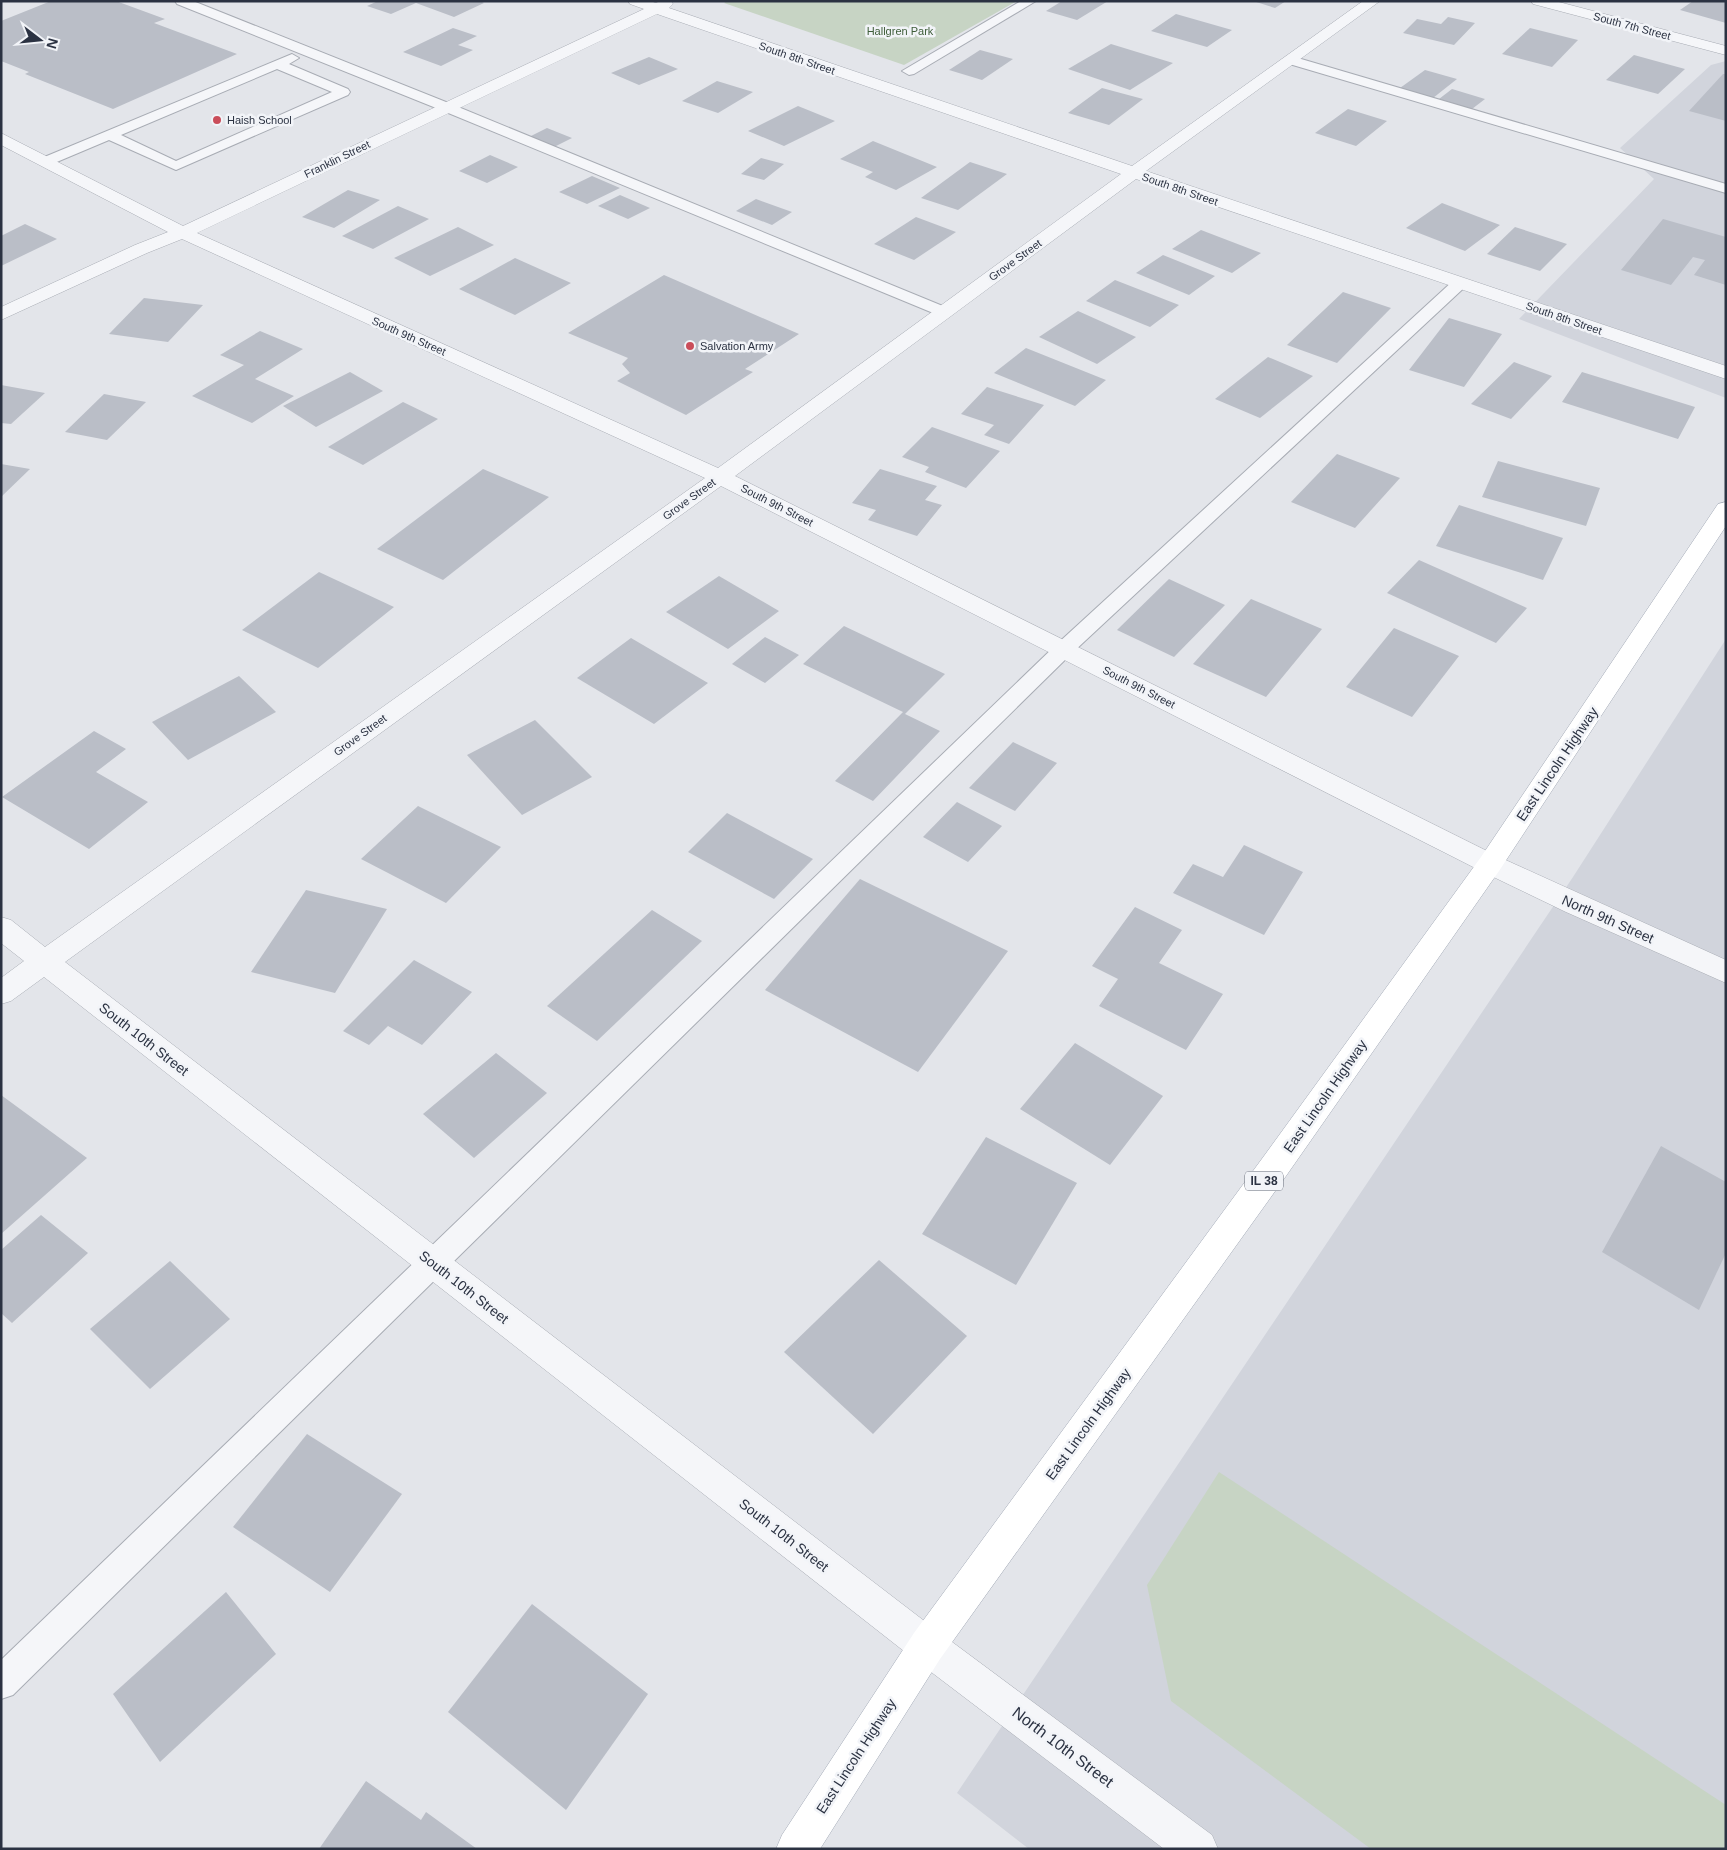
<svg xmlns="http://www.w3.org/2000/svg" width="1727" height="1850" font-family="Arial,sans-serif">
<rect width="100%" height="100%" fill="#e3e5ea"/>
<!-- built -->
<g fill="#d1d4dc">
<polygon points="1726,61 1726,398 1519,319 1654,179 1620,148 1711,65"/>
<polygon points="1726,639 1726,1849 1029,1849 957,1793 1573,877"/>
</g>
<!-- green -->
<g fill="#c7d4c4">
<polygon points="727,1 1017,1 904,65 724,3"/>
<polygon points="1219,1472 1726,1805 1726,1849 1371,1849 1171,1701 1147,1585"/>
</g>
<!-- building -->
<g fill="#babec7">
<polygon points="51,1 116,1 165,19 154,23 237,54 113,109 25,74 29,72 1,61 1,21"/>
<polygon points="378,1 480,1 484,3 454,17 416,3 391,14 367,6"/>
<polygon points="1062,1 1108,1 1077,20 1046,11"/>
<polygon points="1253,1 1286,1 1275,8"/>
<polygon points="1693,1 1726,1 1726,23 1680,10"/>
<polygon points="1176,14 1232,30 1207,47 1151,31"/>
<polygon points="1448,17 1475,23 1454,45 1403,33 1417,19 1441,24"/>
<polygon points="453,28 477,36 458,45 473,50 441,66 403,52"/>
<polygon points="1530,28 1578,40 1552,67 1502,54"/>
<polygon points="1111,44 1173,63 1130,90 1068,69"/>
<polygon points="980,50 1013,59 982,80 949,70"/>
<polygon points="1634,55 1685,69 1658,94 1606,80"/>
<polygon points="649,57 678,69 639,85 611,73"/>
<polygon points="1425,70 1457,79 1433,98 1400,88"/>
<polygon points="1723,74 1726,74 1726,121 1689,111"/>
<polygon points="717,81 753,92 718,113 682,101"/>
<polygon points="1102,88 1143,99 1109,125 1068,113"/>
<polygon points="1452,89 1485,99 1472,109 1439,99"/>
<polygon points="798,106 835,121 784,146 748,131"/>
<polygon points="1348,109 1387,121 1356,146 1315,133"/>
<polygon points="547,128 572,138 554,147 529,137"/>
<polygon points="873,141 937,167 896,190 865,177 873,172 840,159"/>
<polygon points="490,155 518,167 487,183 459,171"/>
<polygon points="761,158 784,164 764,180 741,174"/>
<polygon points="970,162 1007,174 958,210 921,198"/>
<polygon points="592,176 620,188 587,204 559,192"/>
<polygon points="348,190 380,200 334,228 302,217"/>
<polygon points="620,195 650,208 628,219 598,206"/>
<polygon points="756,199 792,212 772,225 736,211"/>
<polygon points="1442,203 1500,225 1465,251 1406,228"/>
<polygon points="398,206 429,219 373,249 342,236"/>
<polygon points="916,217 956,232 914,260 874,244"/>
<polygon points="1663,219 1726,237 1726,285 1694,275 1705,260 1693,257 1671,285 1621,270"/>
<polygon points="25,224 57,239 1,266 1,236"/>
<polygon points="458,227 494,245 430,276 394,258"/>
<polygon points="1515,227 1567,244 1540,271 1487,254"/>
<polygon points="1201,230 1261,253 1232,273 1172,249"/>
<polygon points="1163,255 1215,276 1189,295 1136,273"/>
<polygon points="515,258 571,283 515,315 459,289"/>
<polygon points="664,275 799,334 745,369 753,372 686,415 617,381 630,373 622,364 628,358 568,333"/>
<polygon points="1115,280 1179,305 1150,327 1086,301"/>
<polygon points="1343,292 1391,308 1337,363 1287,345"/>
<polygon points="144,298 203,305 168,342 109,334"/>
<polygon points="1078,311 1136,337 1097,364 1039,337"/>
<polygon points="1449,318 1502,334 1464,387 1409,370"/>
<polygon points="260,331 303,349 255,379 294,396 252,423 192,396 244,365 220,355"/>
<polygon points="1026,348 1106,380 1075,406 994,373"/>
<polygon points="1268,357 1313,376 1260,418 1215,399"/>
<polygon points="1514,362 1552,376 1511,419 1471,404"/>
<polygon points="350,372 383,391 316,427 283,406"/>
<polygon points="1582,372 1695,407 1678,439 1562,402"/>
<polygon points="1,385 45,393 11,424 1,423"/>
<polygon points="987,387 1044,405 1009,444 984,435 994,425 961,414"/>
<polygon points="104,394 146,402 107,440 65,432"/>
<polygon points="403,402 438,419 363,465 328,447"/>
<polygon points="932,427 1000,451 966,488 925,472 929,467 902,457"/>
<polygon points="1337,454 1400,478 1355,528 1291,502"/>
<polygon points="1498,461 1600,488 1586,526 1482,497"/>
<polygon points="1,464 30,469 1,497"/>
<polygon points="483,469 549,497 443,580 377,549"/>
<polygon points="880,469 937,486 925,500 942,505 917,536 868,520 876,510 852,503"/>
<polygon points="1459,505 1563,538 1543,580 1436,546"/>
<polygon points="1419,560 1527,608 1496,643 1387,593"/>
<polygon points="319,572 394,607 318,668 242,630"/>
<polygon points="719,576 779,611 728,649 666,612"/>
<polygon points="1169,579 1225,605 1174,657 1117,630"/>
<polygon points="1251,599 1322,629 1266,697 1193,664"/>
<polygon points="844,626 945,674 905,714 940,731 873,801 835,781 903,712 803,664"/>
<polygon points="1394,628 1459,656 1412,717 1346,687"/>
<polygon points="765,637 799,655 765,683 732,664"/>
<polygon points="631,638 708,683 654,724 577,678"/>
<polygon points="239,676 276,712 188,760 152,722"/>
<polygon points="535,720 592,777 522,815 467,755"/>
<polygon points="94,731 126,749 96,772 148,802 89,849 2,797"/>
<polygon points="1013,742 1057,763 1015,811 969,788"/>
<polygon points="957,802 1002,826 968,862 923,837"/>
<polygon points="418,806 501,847 446,903 361,859"/>
<polygon points="727,813 813,859 774,899 688,852"/>
<polygon points="1244,845 1303,872 1264,935 1173,893 1193,864 1223,877"/>
<polygon points="860,879 1008,951 918,1072 765,990"/>
<polygon points="306,890 387,909 335,993 251,972"/>
<polygon points="1135,907 1182,930 1159,963 1223,994 1186,1050 1099,1006 1118,979 1092,966"/>
<polygon points="652,910 702,941 597,1041 547,1006"/>
<polygon points="414,960 472,992 422,1045 388,1026 369,1045 343,1031"/>
<polygon points="1075,1043 1163,1096 1110,1165 1020,1109"/>
<polygon points="496,1053 547,1093 474,1158 423,1114"/>
<polygon points="1,1095 87,1158 1,1234"/>
<polygon points="986,1137 1077,1183 1016,1285 922,1234"/>
<polygon points="1661,1146 1726,1182 1726,1253 1699,1310 1602,1252"/>
<polygon points="41,1215 88,1253 12,1323 1,1313 1,1250"/>
<polygon points="879,1260 967,1336 873,1434 784,1352"/>
<polygon points="170,1261 230,1319 150,1389 90,1329"/>
<polygon points="307,1434 402,1494 330,1592 233,1527"/>
<polygon points="226,1592 276,1654 160,1762 113,1694"/>
<polygon points="532,1604 648,1694 566,1810 448,1712"/>
<polygon points="366,1781 421,1820 426,1812 477,1849 319,1849"/>
</g>
<g fill="none" stroke-linecap="round" stroke-linejoin="round">
<!-- lane casing -->
<g stroke="#a8acb4" stroke-width="2">
<g id="lane">
<polygon points="175,1 193,1 451,104 950,309 952,312 950,315 938,315 441,110 177,4"/>
<polygon points="1021,1 1036,1 914,74 909,75 902,71"/>
<path d="M292 54 299 58 289 64 348 89 350 92 348 95 176 170 109 140 52 164H42L40 161 42 158ZM277 69 332 92 176 161 121 135Z"/>
<polygon points="1291,56 1726,184 1726,193 1286,63 1284,60 1286,57"/>
<polygon points="1460,278 1466,280 1468,283 1466,286 1071,654 13,1695 1,1699 1,1660 1057,644 1454,280"/>
</g>
</g>
<!-- street casing -->
<g stroke="#a8acb4" stroke-width="1">
<g id="street">
<path d="M628 1H650L656 3 660 1H671L673 4 669 8 1132 166 1363 1H1380L1146 171 1726 366V379L1136 179 735 476 1499 857 1726 960V983L1566 912 1481 871 721 486 65 962 940 1633 1212 1835 1218 1849H1164L914 1659 44 977 11 1001 1 1004V978L24 961 1 943V917L11 920 45 947 705 478 182 239 147 253 1 320V307L135 245 168 232 1 145V133L183 226 644 9 630 4ZM657 14 1121 174 718 468 197 233Z"/>
<polygon points="1531,1 1555,1 1726,46 1726,55 1533,4"/>
</g>
</g>
<!-- primary casing -->
<g stroke="#a2a9b6" stroke-width="1">
<polygon id="primary" points="1726,502 1726,526 1499,871 1286,1176 940,1659 820,1849 776,1849 782,1835 914,1633 1264,1156 1481,857 1718,504"/>
</g>
<!-- lane -->
<use href="#lane" fill="#f5f6f9" fill-rule="evenodd"/>
<!-- street -->
<use href="#street" fill="#f5f6f9" fill-rule="evenodd"/>
<!-- primary -->
<use href="#primary" fill="#fff" fill-rule="evenodd"/>
</g>
<!-- markers -->
<g fill="#ca4d5a" stroke="#f2f4f8" stroke-width="2">
<circle cx="217" cy="120" r="5"/>
<circle cx="690" cy="346" r="5"/>
</g>
<g text-anchor="middle" dominant-baseline="central" stroke-width="5" stroke-linejoin="round" paint-order="stroke">
<!-- far-street labels -->
<g font-size="11" fill="#2b3242" stroke="#f2f4f8">
<text transform="translate(1632 26) rotate(15)">South 7th Street</text>
<text transform="translate(797 58) rotate(19)">South 8th Street</text>
<text transform="translate(337 159) rotate(-26)">Franklin Street</text>
<text transform="translate(1180 189) rotate(19)">South 8th Street</text>
<text transform="translate(1015 260) rotate(-36)">Grove Street</text>
<text transform="translate(1564 318) rotate(19)">South 8th Street</text>
<text transform="translate(409 336) rotate(24)">South 9th Street</text>
<text transform="translate(689 499) rotate(-36)">Grove Street</text>
<text transform="translate(777 505) rotate(27)">South 9th Street</text>
<text transform="translate(1139 687) rotate(27)">South 9th Street</text>
<text transform="translate(360 735) rotate(-36)">Grove Street</text>
</g>
<!-- far-park labels -->
<g font-size="11" fill="#3e5d39" stroke="#f2f4f8">
<text x="900" y="31">Hallgren Park</text>
</g>
<!-- far-poi labels -->
<g font-size="11" fill="#2b3242" stroke="#f2f4f8" text-anchor="start">
<text x="227" y="120">Haish School</text>
<text x="700" y="346">Salvation Army</text>
</g>
<!-- shield labels -->
<rect fill="#f2f4f8" stroke="#676c79" stroke-width="1" x="1245" y="1171.5" width="38" height="19" rx="4"/>
<g font-size="12" font-weight="bold" fill="#2b3242">
<text x="1264" y="1181">IL 38</text>
</g>
<!-- street labels -->
<g font-size="14" fill="#2b3242" stroke="#f2f4f8">
<text transform="translate(1557 764) rotate(-56)">East Lincoln Highway</text>
<text transform="translate(1608 919) rotate(24)">North 9th Street</text>
<text transform="translate(144 1039) rotate(38)">South 10th Street</text>
<text transform="translate(1325 1096) rotate(-55)">East Lincoln Highway</text>
<text transform="translate(464 1287) rotate(38)">South 10th Street</text>
<text transform="translate(1088 1424) rotate(-54)">East Lincoln Highway</text>
<text transform="translate(784 1535) rotate(38)">South 10th Street</text>
<text transform="translate(856 1756) rotate(-57)">East Lincoln Highway</text>
</g>
<!-- near-street labels -->
<g font-size="16" fill="#2b3242" stroke="#f2f4f8">
<text transform="translate(1063 1747) rotate(37)">North 10th Street</text>
</g>
</g>
<!-- border -->
<rect width="1727" height="1850" fill="none" stroke="#2b3242" stroke-width="5"/>
<!-- north arrow -->
<g transform="translate(40 40) rotate(106)" stroke="#f2f4f8" stroke-width="4" paint-order="stroke">
<path d="M0-4L9 19L0 12L-9 19Z" fill="#2b3242"/>
<text y="-8" font-size="14" font-weight="bold" text-anchor="middle" fill="#2b3242">N</text>
</g>
</svg>
